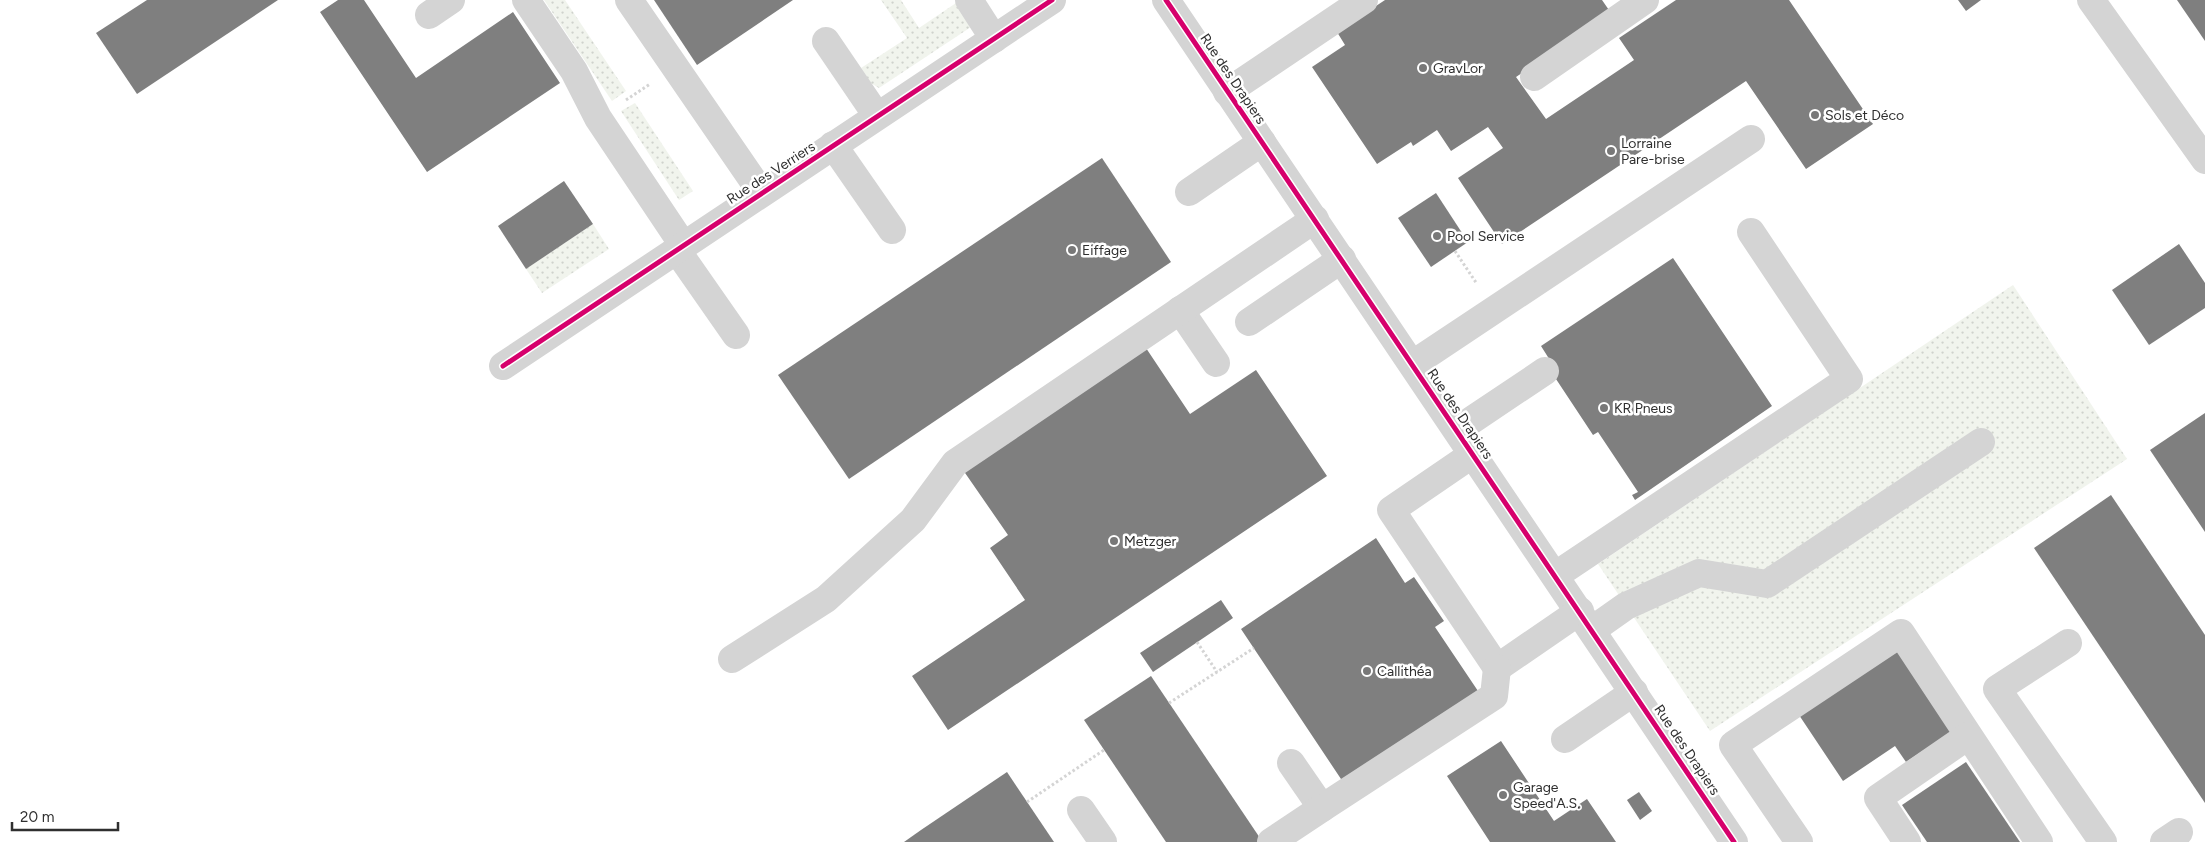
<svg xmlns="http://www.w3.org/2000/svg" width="2205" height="842" font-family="Figtree,sans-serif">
<defs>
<pattern id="grass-dots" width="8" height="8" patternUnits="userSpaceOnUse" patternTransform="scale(1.25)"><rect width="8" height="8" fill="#f1f4ed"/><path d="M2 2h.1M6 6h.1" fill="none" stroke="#cfd2cc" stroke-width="1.8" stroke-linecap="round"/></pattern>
</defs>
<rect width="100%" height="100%" fill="#fff"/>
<!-- grass -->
<g fill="url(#grass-dots)">
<polygon points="544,0 565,0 626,91 612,101"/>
<polygon points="881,0 901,0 919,28 956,3 971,27 879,88 864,79 867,77 861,68 907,38"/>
<polygon points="635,103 693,191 679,200 621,111"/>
<polygon points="593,224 609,249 542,293 526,269"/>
<polygon points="2013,285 2127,459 1710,731 1598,564"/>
</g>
<!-- building -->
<g fill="#7f7f7f">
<polygon points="147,0 278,0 137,94 96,33"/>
<polygon points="338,0 364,0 416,78 513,12 560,83 427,172 320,12"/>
<polygon points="654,0 793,0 697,65"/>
<polygon points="1385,0 1602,0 1611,13 1516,77 1546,119 1634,60 1619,38 1676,0 1789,0 1873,124 1806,169 1746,81 1502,244 1458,178 1503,148 1488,127 1451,151 1437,130 1413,146 1411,142 1377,164 1312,67 1345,45 1337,32"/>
<polygon points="1958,0 1981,0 1966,11"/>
<polygon points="2177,0 2205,0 2205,41"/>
<polygon points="1102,158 1171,262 849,479 778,375"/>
<polygon points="564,181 593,224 526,269 498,226"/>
<polygon points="1436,193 1468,242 1431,267 1398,218"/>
<polygon points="2179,244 2205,283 2205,308 2149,345 2112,290"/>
<polygon points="1673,258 1772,406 1635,500 1632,495 1638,492 1598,432 1593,435 1554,376 1558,373 1541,346"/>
<polygon points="1146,348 1190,414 1256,370 1327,476 948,730 912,676 1025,600 990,548 1008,535 963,470"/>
<polygon points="2205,413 2205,532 2150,450"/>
<polygon points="2111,495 2205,635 2205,803 2034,548"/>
<polygon points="1376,538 1405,583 1414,577 1444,621 1435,627 1480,694 1345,785 1241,629"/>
<polygon points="1221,600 1233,618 1153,672 1140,653"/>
<polygon points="1899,644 1956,729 1906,762 1895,746 1843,781 1797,712"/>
<polygon points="1151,676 1262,841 1260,842 1166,842 1084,720"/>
<polygon points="1501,741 1554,821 1587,799 1616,842 1490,842 1447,776"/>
<polygon points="1966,762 2020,842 1927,842 1902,805"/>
<polygon points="1007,772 1054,842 904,842 921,830"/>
<polygon points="1639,792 1652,811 1640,820 1627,800"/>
</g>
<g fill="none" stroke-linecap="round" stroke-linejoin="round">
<!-- path -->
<g stroke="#d4d4d4" stroke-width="3" stroke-dasharray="2.5 2.5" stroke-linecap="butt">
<polyline points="626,100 650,84"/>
<polyline points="1455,251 1477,284"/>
<polyline points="1197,642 1217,672"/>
<polyline points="1169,703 1254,648"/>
<polyline points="1027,802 1104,750"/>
</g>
<!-- minor -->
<g stroke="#d4d4d4" stroke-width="28">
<polyline points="526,0 574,71 598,118 683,245"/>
<polyline points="629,0 761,192"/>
<polyline points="969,0 994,39"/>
<polyline points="1166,0 1734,842"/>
<polyline points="2091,0 2205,160"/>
<polyline points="429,15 451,0"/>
<polyline points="826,41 877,116"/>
<polyline points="1534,77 1645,0"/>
<polyline points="1227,92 1364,0"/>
<polyline points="833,145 892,230"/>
<polyline points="1189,192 1262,142"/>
<polyline points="676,249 736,335"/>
<polyline points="1180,310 1216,363"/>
<polyline points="1249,322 1342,259"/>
<polyline points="1413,364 1751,139"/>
<polyline points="503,366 1052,0"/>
<polyline points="1457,430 1545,371"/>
<polyline points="1473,454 1391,510 1497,668 1580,611"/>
<polyline points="1556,575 1849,379 1751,232"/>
<polyline points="1592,630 1626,606 1699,573 1767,584 1981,442"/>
<polyline points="2068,643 1997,689 2103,842"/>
<polyline points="732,659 826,599 913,520 955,463 1315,219"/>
<polyline points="1565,739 1634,692"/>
<polyline points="1291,763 1322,808 1494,696 1497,668"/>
<polyline points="1081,810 1103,842"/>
<polyline points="1271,842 1322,808"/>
<polyline points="1799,842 1733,745 1901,633 2039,842"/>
<polyline points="1907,842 1878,798 1968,736"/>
<polyline points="2164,842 2179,832"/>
</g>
<!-- cycleway casing -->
<g stroke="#fff" stroke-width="8">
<g id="cycleway">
<polyline points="1166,0 1734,842"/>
<polyline points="503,366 1052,0"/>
</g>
</g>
<!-- cycleway -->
<use href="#cycleway" stroke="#d6006c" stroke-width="5"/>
</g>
<!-- markers -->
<g fill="#787878" stroke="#fff" stroke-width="2">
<circle cx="1423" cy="68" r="5"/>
<circle cx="1815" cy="115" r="5"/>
<circle cx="1611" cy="151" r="5"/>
<circle cx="1437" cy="236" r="5"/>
<circle cx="1072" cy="250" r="5"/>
<circle cx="1604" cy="408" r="5"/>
<circle cx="1114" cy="541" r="5"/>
<circle cx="1367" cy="671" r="5"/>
<circle cx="1503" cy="795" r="5"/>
</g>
<g text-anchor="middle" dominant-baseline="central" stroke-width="5" stroke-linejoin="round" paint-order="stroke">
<!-- poi labels -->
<g font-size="14" fill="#2f2f2f" stroke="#fff" text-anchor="start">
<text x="1433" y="68">GravLor</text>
<text x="1825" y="115">Sols et Déco</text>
<text x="1621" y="143">Lorraine<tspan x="1621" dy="16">Pare-brise</tspan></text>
<text x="1447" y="236">Pool Service</text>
<text x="1082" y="250">Eiffage</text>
<text x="1614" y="408">KR Pneus</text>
<text x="1124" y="541">Metzger</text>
<text x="1377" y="671">Callithéa</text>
<text x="1513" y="787">Garage<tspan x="1513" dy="16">Speed'A.S.</tspan></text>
</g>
<!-- street labels -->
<g font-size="14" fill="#2f2f2f" stroke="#fff">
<text transform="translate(1233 79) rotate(56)">Rue des Drapiers</text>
<text transform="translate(771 173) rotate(-33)">Rue des Verriers</text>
<text transform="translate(1460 414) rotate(56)">Rue des Drapiers</text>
<text transform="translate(1687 750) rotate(56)">Rue des Drapiers</text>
</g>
</g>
<!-- scale -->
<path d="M12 822v8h106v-8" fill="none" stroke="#2f2f2f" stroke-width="2.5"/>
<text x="20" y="822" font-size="15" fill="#2f2f2f" stroke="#ffffff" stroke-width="4" paint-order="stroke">20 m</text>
</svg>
